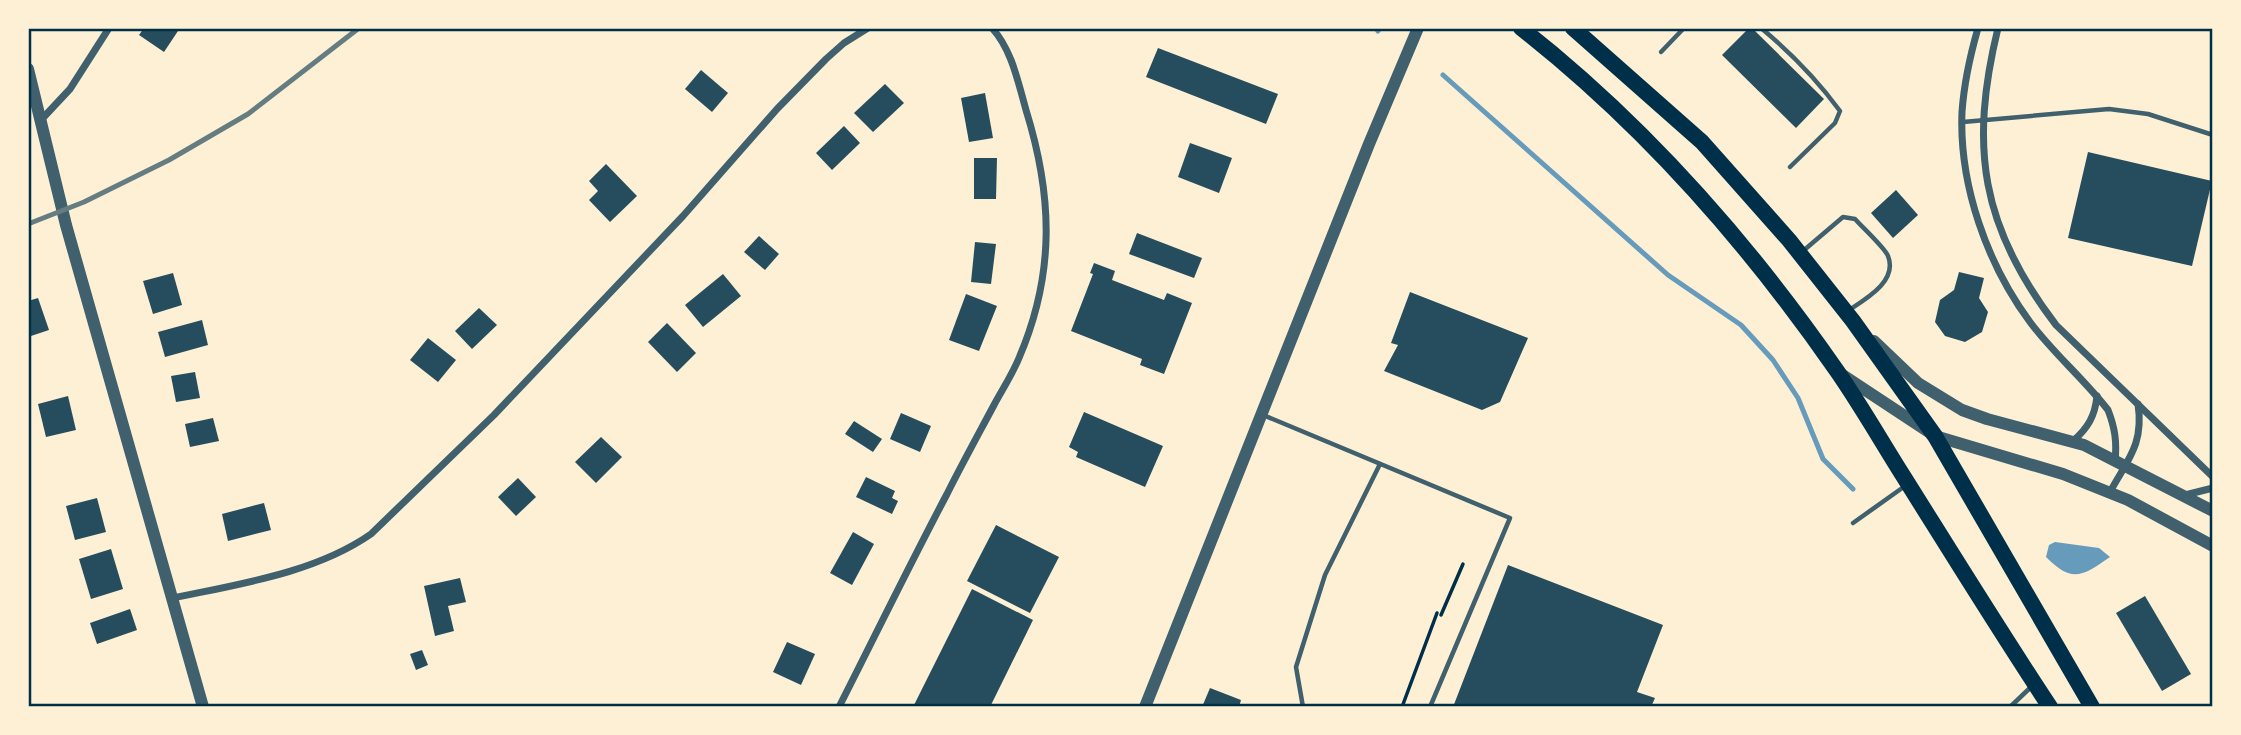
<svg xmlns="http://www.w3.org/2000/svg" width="2241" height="735" font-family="Jost,sans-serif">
<rect width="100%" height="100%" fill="#fdf0d5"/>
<!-- water -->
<path fill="#669bbc" d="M2055 542 2099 548 2110 557C2081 577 2072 583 2046 557L2049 545Z"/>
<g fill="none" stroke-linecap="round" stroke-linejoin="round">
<!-- stream -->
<g stroke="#669bbc" stroke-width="5">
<polyline points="1376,28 1378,31"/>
<polyline points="1443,75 1668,275 1741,325 1773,360 1798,398 1823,459 1853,489"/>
</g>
</g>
<!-- building -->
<g fill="#264d5e">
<polygon points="144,28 180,28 164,52 139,35"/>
<polygon points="1749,28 1752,28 1824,99 1796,128 1722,55"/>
<polygon points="1158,48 1278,94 1266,124 1146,77"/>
<polygon points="701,70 728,93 712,112 685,89"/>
<polygon points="885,84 904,103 873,132 854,113"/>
<polygon points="985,93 993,138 969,142 961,98"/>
<polygon points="844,126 860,143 832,170 816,153"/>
<polygon points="1190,143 1232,158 1219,193 1178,177"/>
<polygon points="2088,152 2212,181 2192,266 2068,238"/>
<polygon points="974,158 997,158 996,199 974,199"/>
<polygon points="606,164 637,196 610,222 589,200 598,191 589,181"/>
<polygon points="1896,190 1918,215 1893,238 1871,213"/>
<polygon points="1137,233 1202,258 1194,278 1129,254"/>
<polygon points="759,236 779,254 765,270 744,252"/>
<polygon points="975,242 996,244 991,284 971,282"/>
<polygon points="1094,263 1115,271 1112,280 1164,300 1167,293 1192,303 1164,374 1140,365 1142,359 1071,331 1093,274 1090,273"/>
<polygon points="1959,272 1984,278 1979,298 1988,312 1982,332 1965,342 1945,336 1935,322 1940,300 1954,290"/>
<polygon points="173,273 182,305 153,314 143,281"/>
<polygon points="723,274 741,296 703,327 685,305"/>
<polygon points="1410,292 1528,338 1500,402 1482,410 1384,371 1398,345 1391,343"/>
<polygon points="966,294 997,306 979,351 949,340"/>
<polygon points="38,298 49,330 28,337 28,301"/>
<polygon points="479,308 497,325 472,349 455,331"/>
<polygon points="202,320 208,345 165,357 158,332"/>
<polygon points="667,323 696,353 677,372 648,342"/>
<polygon points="428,338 456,360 438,382 410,360"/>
<polygon points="195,372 200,398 176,402 171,376"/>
<polygon points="68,396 76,430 46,437 38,404"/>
<polygon points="1084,412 1163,446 1145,487 1076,457 1078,452 1069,447"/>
<polygon points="901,413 931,426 920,452 890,439"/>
<polygon points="213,418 219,441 190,447 185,424"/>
<polygon points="854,421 882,439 873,452 845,434"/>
<polygon points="601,437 622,457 596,483 575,462"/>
<polygon points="866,477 895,491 892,498 898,501 892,514 856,497"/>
<polygon points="518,478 536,497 516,516 498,497"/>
<polygon points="97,498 106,532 75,540 66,506"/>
<polygon points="264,503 271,530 228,541 222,514"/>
<polygon points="996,525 1059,557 1030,613 967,581"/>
<polygon points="853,532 874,544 852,585 830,573"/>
<polygon points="111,549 123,589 91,599 79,559"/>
<polygon points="1508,565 1663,625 1637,692 1655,698 1651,707 1453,707"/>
<polygon points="460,578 466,602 448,606 454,631 435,636 424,586"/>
<polygon points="972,589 1033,620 990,707 913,707"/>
<polygon points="2145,596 2191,674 2162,691 2116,613"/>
<polygon points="130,609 137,630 97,644 90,623"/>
<polygon points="787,642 815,654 801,685 773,672"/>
<polygon points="422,650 428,665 416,670 410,654"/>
<polygon points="1210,688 1241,700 1239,707 1202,707"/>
</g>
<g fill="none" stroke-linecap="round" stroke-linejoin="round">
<!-- path -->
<g stroke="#003049" stroke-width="3.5">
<polyline points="1441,615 1463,564"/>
<polyline points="1402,707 1437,613"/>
</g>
<!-- service -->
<g stroke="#3f606c" stroke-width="4.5">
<path d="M1761 28C1790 52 1818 81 1840 111L1835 123 1790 167"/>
<polyline points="1661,52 1684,28"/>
<polyline points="1963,122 2109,109 2148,114 2213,135"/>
<path d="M1803 251 1843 217 1855 219C1862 227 1885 248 1888 256 1898 281 1866 299 1849 310"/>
<polyline points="1263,415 1510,518 1430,707"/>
<polyline points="1853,523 1905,486"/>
<polyline points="1303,707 1296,667 1325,575 1380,464"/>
<polyline points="2010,707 2031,687"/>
</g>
<!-- minor -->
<g stroke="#3f606c" stroke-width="7">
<path d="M1978 28C1970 56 1964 83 1962 112 1959 185 1987 264 2030 322 2053 353 2084 379 2108 410 2115 428 2117 442 2115 461"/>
<path d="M1998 28C1969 147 1981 227 2056 325L2213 477"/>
<polyline points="41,120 70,89 109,28"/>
<path d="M2073 441C2088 428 2095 416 2097 396"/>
<path d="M2110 492C2128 459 2144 444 2138 404"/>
<polyline points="2185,495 2213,488"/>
<path d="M173 598C239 584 315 573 371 534L494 415 683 216 777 109 826 59 844 43 868 28"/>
<path d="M839 707C875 636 910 564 947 494 962 464 978 435 994 405 1002 390 1012 375 1019 358 1055 274 1053 197 1026 110 1018 82 1012 50 992 28"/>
</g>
<!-- tertiary -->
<g stroke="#3f606c" stroke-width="12">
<polyline points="28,69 66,225 203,707"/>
<polyline points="1874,341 1918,383 1962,410 1987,419 2084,445 2213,511"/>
<polyline points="1841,374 1935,436 2063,474 2128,500 2213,546"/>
<polyline points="1145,707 1369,144 1418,28"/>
</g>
<!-- trunk -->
<g stroke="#003049" stroke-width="16">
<path d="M1521 28C1642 123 1749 244 1837 371 1860 404 1880 439 1902 474 1951 552 1999 630 2050 707"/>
<polyline points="1573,28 1702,142 1789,240 1853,321 1935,436 2092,707"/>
</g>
<!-- rail -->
<polyline stroke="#657d81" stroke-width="5" points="28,224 84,202 169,160 248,114 359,28"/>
</g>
<!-- border -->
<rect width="2241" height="735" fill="none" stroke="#fdf0d5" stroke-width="60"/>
<rect x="30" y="30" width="2181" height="675" fill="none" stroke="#003049" stroke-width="2.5"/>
</svg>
